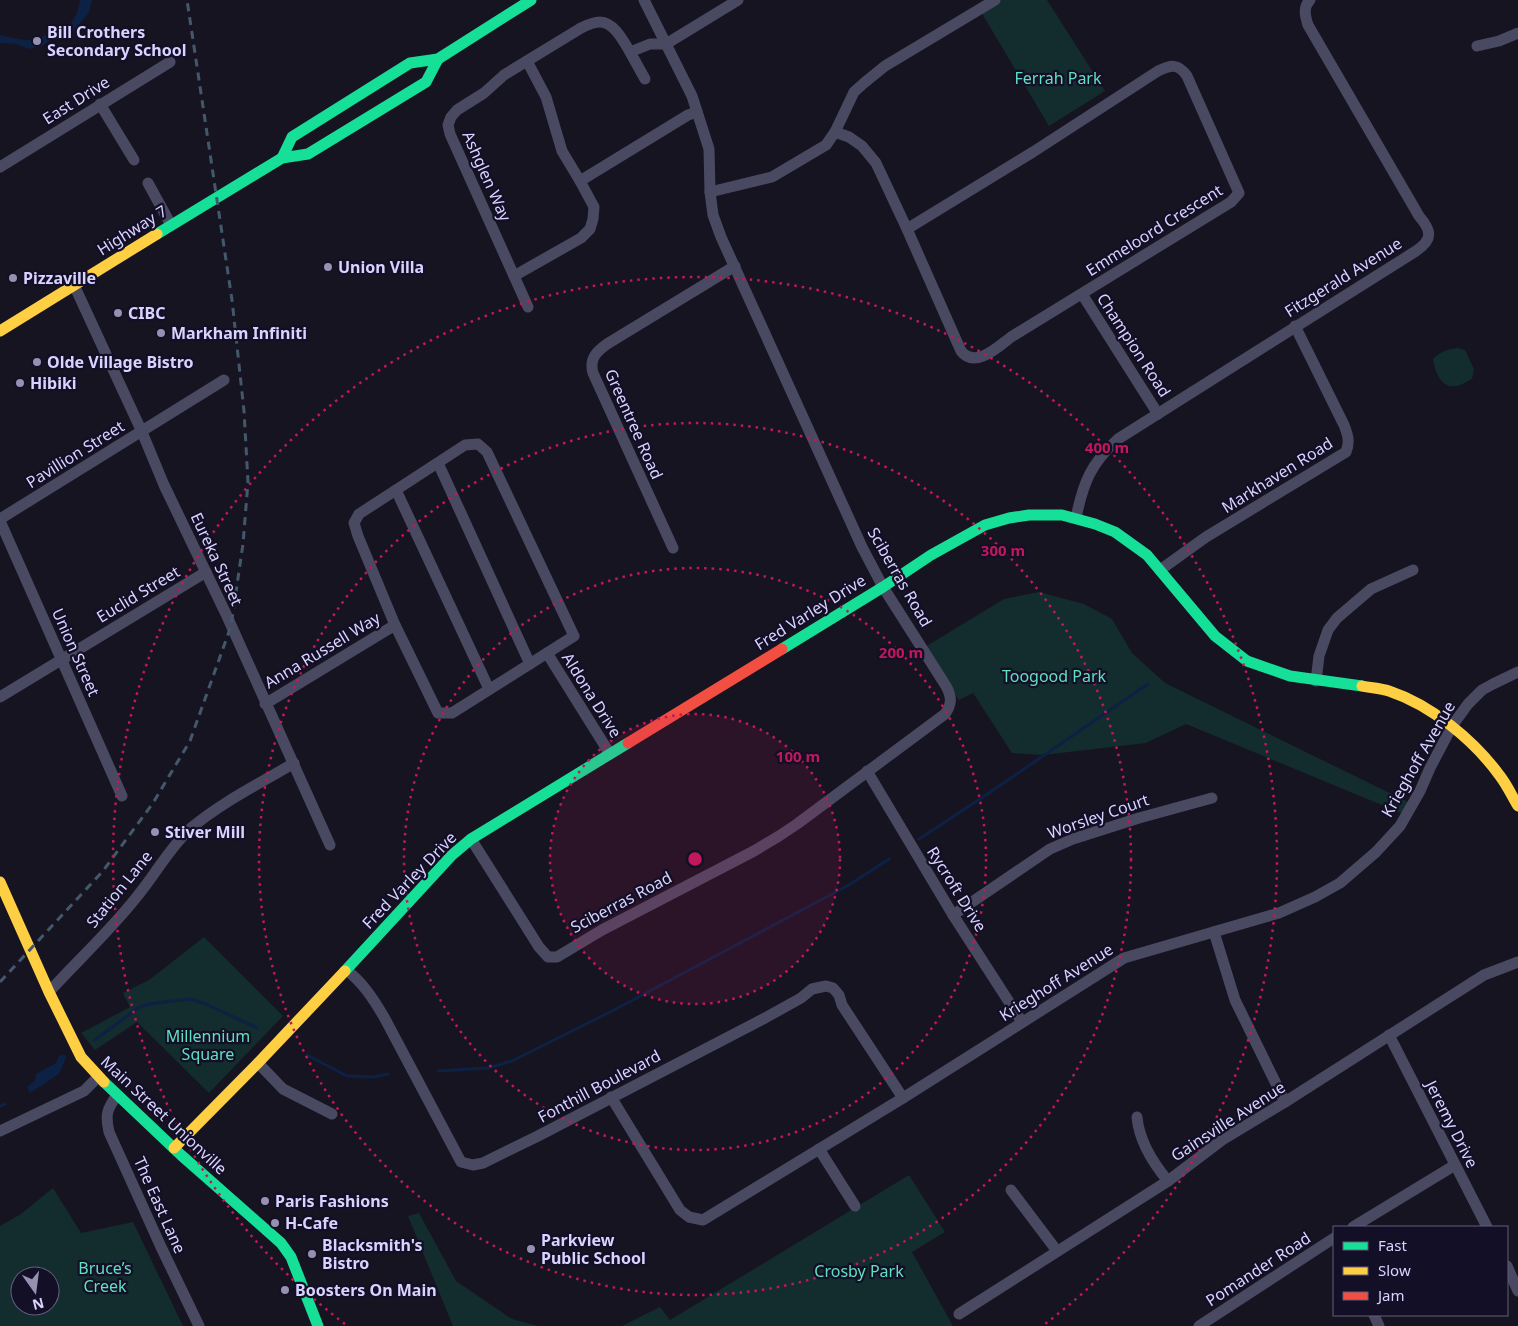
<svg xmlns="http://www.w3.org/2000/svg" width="1518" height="1326" font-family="'Noto Sans',sans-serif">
<rect width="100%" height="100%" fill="#161421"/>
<!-- green -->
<g fill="#132c2d" fill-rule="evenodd">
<polygon points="1000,0 1047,0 1105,91 1049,126 981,12"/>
<path d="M1457 348 1465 350 1474 369 1472 379C1467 381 1462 385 1457 386 1441 389 1435 372 1433 359 1440 352 1448 349 1457 348Z"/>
<polygon points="1039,592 1084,604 1112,619 1132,653 1165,683 1412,804 1406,815 1186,724 1146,743 1043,755 1012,753 973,693 959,700 925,647 1004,599"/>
<polygon points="204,937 283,1016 209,1093 137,1022 95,1050 81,1033 130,1007 123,993 149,980"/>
<polygon points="909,1175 945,1232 912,1252 953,1326 622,1326 660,1307 670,1320"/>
<path d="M53 1188 81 1233 133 1222 183 1326H0V1226L21 1214ZM20 1276H50V1306H20Z"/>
<polygon points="419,1213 456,1281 512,1319 538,1326 453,1326 408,1216"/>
</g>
<!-- water -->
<g fill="#0d2144">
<path d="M80 0H92L89 13 73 31 55 37 42 46 29 49 16 44 0 43V35C11 37 25 42 36 39 48 36 58 26 70 25L77 13Z"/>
<polygon points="62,1055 65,1055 66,1058 59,1074 30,1093 27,1087 35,1081 36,1074 56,1063 59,1056"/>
</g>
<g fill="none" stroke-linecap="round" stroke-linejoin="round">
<!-- stream -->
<g stroke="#0d2144" stroke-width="3">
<polyline points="919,839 986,795 1148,684"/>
<polyline points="95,1040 138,1008 149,1004 190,999 206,1004 257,1028"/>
<polyline points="307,1055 347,1076 373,1077 388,1074"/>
<polyline points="438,1071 488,1068 512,1061 614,1010 849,885 889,859"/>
<polyline points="0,1106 5,1104"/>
</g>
<!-- street -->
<g stroke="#4a4962" stroke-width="11">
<polyline points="1477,46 1499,41 1518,33"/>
<polyline points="630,52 645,79"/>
<polyline points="100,104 134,160"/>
<path d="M835 132 849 137 862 146 876 163 907 229 961 351C975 369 998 347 1011 337L1231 202 1239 193 1187 76C1178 63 1171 65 1158 71L1033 152 907 229"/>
<polyline points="0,167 170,62"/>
<polyline points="580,181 688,115 697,112"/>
<polyline points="148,183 171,225"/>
<polyline points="710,192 772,177 826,145 835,132 854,92 864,83 885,66 995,0"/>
<polyline points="514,276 581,238 590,229 593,219 594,207 580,181 562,151 546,97 527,61"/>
<polyline points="74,285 142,432 164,485 226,614 330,845"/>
<polyline points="1082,294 1158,414"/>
<path d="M528 307 450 134 448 125 451 117 457 110 484 93 504 75 581 28C587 25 594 22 600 22 614 22 624 42 630 52L650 44H666L738 0"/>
<polygon points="478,444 487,452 574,636 452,713 438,713 395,625 358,536 354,523 359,514 465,445"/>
<polyline points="438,463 530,664"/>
<polyline points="396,490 489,689"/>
<path d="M1076 518C1083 483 1091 463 1118 439L1416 251C1434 239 1431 230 1419 216L1308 25C1305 16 1303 7 1310 0"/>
<polyline points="0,519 224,380"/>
<polyline points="0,521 122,796"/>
<path d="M673 548 593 373C589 359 596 352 607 344L735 266"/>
<path d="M1160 570 1206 537 1346 452C1350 442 1348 435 1344 425L1295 326"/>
<polyline points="547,653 610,754"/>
<polyline points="1316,681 1319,656 1328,630 1337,618 1371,589 1413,570"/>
<polyline points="0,697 206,572"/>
<polyline points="265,704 395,625"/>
<polyline points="867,771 953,915 1022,1022"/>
<path d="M471 839 539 947 548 957H557L602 930 754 851 779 836 797 824 945 714C952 704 952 697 946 686L883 587 862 547 721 237 713 215 710 192 709 149 692 96 644 0"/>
<polyline points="953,915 1050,849 1073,839 1139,818 1212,798"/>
<polyline points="1214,932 1235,1000 1285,1102"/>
<path d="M346 970C362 981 374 1000 384 1017L461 1162 473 1165 483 1163 538 1136 765 1018 801 998 812 989 826 986 833 988 839 995 842 1005 903 1098"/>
<path d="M49 992C79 959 112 929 139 894 157 872 170 847 191 828 222 802 259 784 294 763"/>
<polyline points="1389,1035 1487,1227"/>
<polyline points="258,1063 283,1089 332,1114"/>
<path d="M117 1095C107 1109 105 1115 109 1132L161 1247 199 1326"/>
<polyline points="611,1097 680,1210 689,1217 703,1220 903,1098 1124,958 1279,913 1315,897 1340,883 1376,852 1400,826 1420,791 1430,768 1452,726 1468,704 1482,690 1493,684 1518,672"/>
<path d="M1137 1117C1139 1140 1153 1163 1168 1181"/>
<polyline points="0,1131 84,1091 98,1077"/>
<polyline points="819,1149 855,1206"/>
<polyline points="1011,1190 1057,1251"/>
<polyline points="1353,1227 1455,1165"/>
<polyline points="1507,1266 1518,1291"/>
<polyline points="959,1314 1168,1181 1222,1140 1285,1102 1473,982 1484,975 1518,962"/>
<polyline points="1374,1315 1379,1326"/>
<polyline points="1199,1326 1334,1238"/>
</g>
<!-- fast -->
<g stroke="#16e098" stroke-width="11">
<polyline points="282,158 292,137 410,63 438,59 531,0"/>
<polyline points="157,234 282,158 308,154 426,82 438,59"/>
<polyline points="782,649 883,587 931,555 985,525 1009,518 1029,515 1062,515 1095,524 1115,532 1147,555 1215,636 1247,661 1290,676 1362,686"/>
<polyline points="345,971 452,855 471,839 628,743"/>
<polyline points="104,1082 181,1155 281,1243 291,1257 318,1326"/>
</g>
<!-- slow -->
<g stroke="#ffcf43" stroke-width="11">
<polyline points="0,331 157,234"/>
<path d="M1362 686C1371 688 1380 688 1389 691 1431 705 1474 740 1500 776 1507 785 1512 796 1518 806"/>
<polyline points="0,882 49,992 81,1057 104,1082"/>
<polyline points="174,1148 258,1063 345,971"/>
</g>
<!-- jam -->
<polyline stroke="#f24e42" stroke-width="11" points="628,743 782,649"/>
<!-- rail -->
<polyline stroke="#43596b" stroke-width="3" stroke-dasharray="8 6" stroke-linecap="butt" points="0,982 103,871 153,803 190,741 231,626 243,544 248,482 244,411 232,300 187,0"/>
</g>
<!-- distance rings -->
<circle cx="695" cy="859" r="145" fill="#c2185b" fill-opacity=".12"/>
<g fill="none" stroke="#c2185b" stroke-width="2.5" stroke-dasharray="2.5 5">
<circle cx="695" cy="859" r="145"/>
<circle cx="695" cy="859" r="291"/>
<circle cx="695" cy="859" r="436"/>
<path d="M345 1324A582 582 0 1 1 1045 1324"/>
</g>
<!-- markers -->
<g fill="#9591b1" stroke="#130f26" stroke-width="2">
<circle cx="37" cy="41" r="5"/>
<circle cx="328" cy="267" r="5"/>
<circle cx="13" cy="278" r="5"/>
<circle cx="118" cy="313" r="5"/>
<circle cx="161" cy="333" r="5"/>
<circle cx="37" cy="362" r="5"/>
<circle cx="20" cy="383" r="5"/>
<circle cx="155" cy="832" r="5"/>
<circle cx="265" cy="1201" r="5"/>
<circle cx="275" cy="1223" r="5"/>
<circle cx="531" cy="1249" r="5"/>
<circle cx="312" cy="1254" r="5"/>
<circle cx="285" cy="1290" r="5"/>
</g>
<g text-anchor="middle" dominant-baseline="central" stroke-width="4.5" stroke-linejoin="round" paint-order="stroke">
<!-- poi labels -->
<g font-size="16" font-weight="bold" fill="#d9d4ff" stroke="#130f26" text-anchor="start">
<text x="47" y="32">Bill Crothers<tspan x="47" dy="18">Secondary School</tspan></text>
<text x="338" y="267">Union Villa</text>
<text x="23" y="278">Pizzaville</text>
<text x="128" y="313">CIBC</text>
<text x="171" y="333">Markham Infiniti</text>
<text x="47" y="362">Olde Village Bistro</text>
<text x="30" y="383">Hibiki</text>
<text x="165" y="832">Stiver Mill</text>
<text x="275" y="1201">Paris Fashions</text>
<text x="285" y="1223">H-Cafe</text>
<text x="541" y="1240">Parkview<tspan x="541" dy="18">Public School</tspan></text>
<text x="322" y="1245">Blacksmith's<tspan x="322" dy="18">Bistro</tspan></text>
<text x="295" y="1290">Boosters On Main</text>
</g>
<!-- park labels -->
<g font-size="16" fill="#5fe0c0" stroke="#130f26">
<text x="1058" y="78">Ferrah Park</text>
<text x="1054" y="676">Toogood Park</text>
<text x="208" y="1036">Millennium<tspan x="208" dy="18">Square</tspan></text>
<text x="105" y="1268">Bruce’s<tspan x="105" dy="18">Creek</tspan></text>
<text x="859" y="1271">Crosby Park</text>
</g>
<!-- street labels -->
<g font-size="16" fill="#d9d4ff" stroke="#130f26">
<text transform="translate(76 100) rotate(-32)">East Drive</text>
<text transform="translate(487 176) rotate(66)">Ashglen Way</text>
<text transform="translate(132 230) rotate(-32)">Highway 7</text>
<text transform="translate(1154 230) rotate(-32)">Emmeloord Crescent</text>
<text transform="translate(1343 277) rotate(-32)">Fitzgerald Avenue</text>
<text transform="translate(1134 345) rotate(57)">Champion Road</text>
<text transform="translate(634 424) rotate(66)">Greentree Road</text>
<text transform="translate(75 454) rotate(-32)">Pavillion Street</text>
<text transform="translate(1277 475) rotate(-32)">Markhaven Road</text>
<text transform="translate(217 559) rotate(65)">Eureka Street</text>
<text transform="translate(900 577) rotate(60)">Sciberras Road</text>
<text transform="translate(138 594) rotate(-31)">Euclid Street</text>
<text transform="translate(810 612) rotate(-32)">Fred Varley Drive</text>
<text transform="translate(322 650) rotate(-31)">Anna Russell Way</text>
<text transform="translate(76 652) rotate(66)">Union Street</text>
<text transform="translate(592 695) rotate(58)">Aldona Drive</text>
<text transform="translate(1418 759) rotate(-60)">Krieghoff Avenue</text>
<text transform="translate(1098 816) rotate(-19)">Worsley Court</text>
<text transform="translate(409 880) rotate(-46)">Fred Varley Drive</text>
<text transform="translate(119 889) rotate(-51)">Station Lane</text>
<text transform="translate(957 889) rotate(58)">Rycroft Drive</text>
<text transform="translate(621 902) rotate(-28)">Sciberras Road</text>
<text transform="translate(1056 982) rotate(-32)">Krieghoff Avenue</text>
<text transform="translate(599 1086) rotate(-28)">Fonthill Boulevard</text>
<text transform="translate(164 1115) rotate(43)">Main Street Unionville</text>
<text transform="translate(1228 1121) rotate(-33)">Gainsville Avenue</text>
<text transform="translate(1452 1124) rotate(63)">Jeremy Drive</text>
<text transform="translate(160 1205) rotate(66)">The East Lane</text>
<text transform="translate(1258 1269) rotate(-33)">Pomander Road</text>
</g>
</g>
<circle cx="695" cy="859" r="8" fill="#c2185b" stroke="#130f26" stroke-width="2.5"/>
<g font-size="15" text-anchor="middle" font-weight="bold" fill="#c2185b" stroke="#130f26" stroke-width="4.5" stroke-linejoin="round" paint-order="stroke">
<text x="1107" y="453">400 m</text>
<text x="1003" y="556">300 m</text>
<text x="901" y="658">200 m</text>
<text x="798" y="762">100 m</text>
</g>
<!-- legend -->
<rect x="1333" y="1226" width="175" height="90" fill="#130f26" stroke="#625e7d"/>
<rect x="1343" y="1242" width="25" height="8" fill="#16e098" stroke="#625e7d"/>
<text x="1378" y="1251" font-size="15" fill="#d9d4ff">Fast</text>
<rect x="1343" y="1267" width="25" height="8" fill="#ffcf43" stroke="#625e7d"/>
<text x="1378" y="1276" font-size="15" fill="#d9d4ff">Slow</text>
<rect x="1343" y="1292" width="25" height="8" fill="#f24e42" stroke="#625e7d"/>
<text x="1378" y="1301" font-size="15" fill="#d9d4ff">Jam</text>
<!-- north arrow -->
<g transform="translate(35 1291) rotate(166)"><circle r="24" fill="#130f26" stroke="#625e7d"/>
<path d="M0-4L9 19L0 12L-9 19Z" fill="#9591b1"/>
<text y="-8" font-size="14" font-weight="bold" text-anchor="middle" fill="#d9d4ff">N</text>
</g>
</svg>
